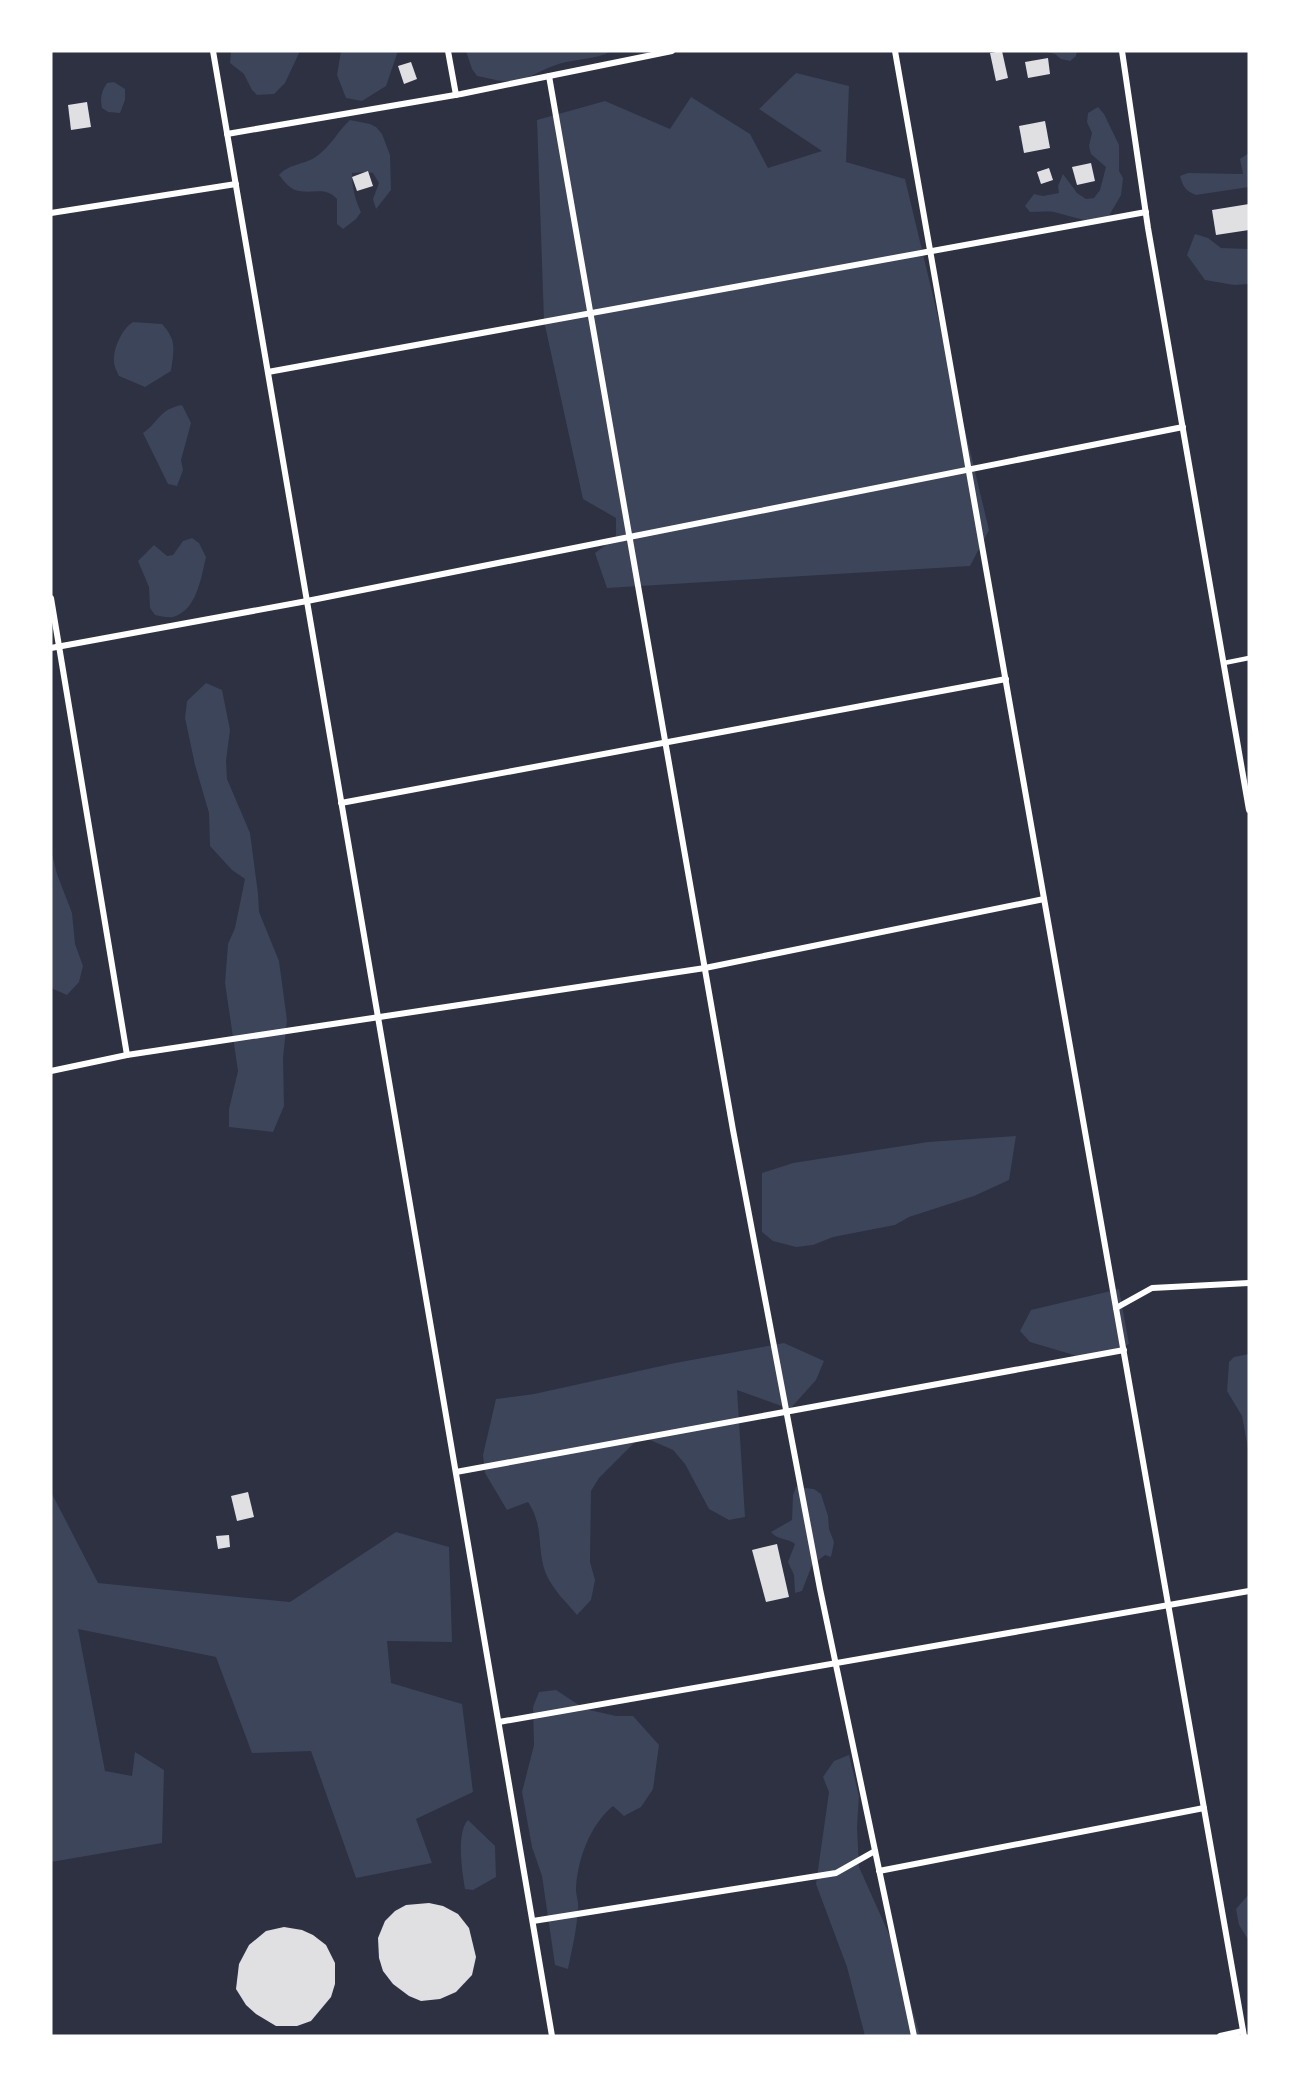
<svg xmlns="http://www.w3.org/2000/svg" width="1300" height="2087" font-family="Overpass,sans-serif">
<rect width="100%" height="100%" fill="#2d3142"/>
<!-- green -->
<g fill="#3c4559">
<polygon points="231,51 300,51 285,83 274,94 257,95 252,90 244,74 230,63"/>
<polygon points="341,51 398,51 386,86 362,101 346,98 337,75"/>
<path d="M466 51H612C593 61 572 58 553 66 541 70 527 80 514 81 502 83 489 78 477 76L472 69Z"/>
<polygon points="1042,51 1077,51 1076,56 1070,61 1061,59 1055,54"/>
<polygon points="796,73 849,86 846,162 905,179 989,530 970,566 607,588 595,553 616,537 616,518 583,499 544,321 537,120 605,101 670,129 691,97 750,134 768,168 822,151 759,109"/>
<path d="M114 82 125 89V100L120 113 108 112 102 108C100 98 101 92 107 83Z"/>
<path d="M1098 107 1104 114 1119 145V171L1123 178 1121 195 1106 221C1087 223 1071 216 1054 212 1047 211 1038 212 1030 212L1025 206 1034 194 1043 196 1059 193 1058 186 1063 174 1077 193 1086 199 1094 198 1100 190 1106 167 1091 154 1089 146 1092 133 1087 122 1088 113Z"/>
<path d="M350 120 370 124 376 127 382 134 390 155 391 190 376 209 373 199 379 183 373 173 366 172 352 173C352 187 355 200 361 212L356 219 343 229 337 224V199C325 186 314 194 299 191 290 190 284 181 279 175 290 163 305 165 317 156 331 146 338 131 350 120Z"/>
<path d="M1249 153V187L1196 195C1186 191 1183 187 1180 176L1188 173 1243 174 1240 159Z"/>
<polygon points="1195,234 1208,238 1221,248 1249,249 1249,284 1234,285 1205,280 1187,255"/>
<path d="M133 322 162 324C177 340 174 350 171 371L145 387 119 376C117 372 114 366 114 362 113 348 122 329 133 322Z"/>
<path d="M182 405 191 423 181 460 183 470 177 486 168 484 143 433C159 422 159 409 182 405Z"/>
<path d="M192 538 199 543 206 557C201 578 197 610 173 617 168 618 160 616 155 615L150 608 149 587 138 561 154 545 167 556 173 555 183 541Z"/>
<polygon points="206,683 222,690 230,730 226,761 227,779 250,833 258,894 259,912 279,961 287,1020 283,1058 284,1106 273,1132 229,1127 229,1109 238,1071 225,983 228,944 235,928 245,879 232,870 210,846 209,813 195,765 185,718 187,701"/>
<polygon points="51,850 57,874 72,913 75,944 83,966 79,982 67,995 51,988"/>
<polygon points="1016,1136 1009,1180 974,1196 909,1217 895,1225 833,1237 813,1245 796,1247 773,1241 762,1232 762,1173 793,1163 928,1142"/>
<polygon points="1119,1289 1129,1344 1096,1358 1077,1356 1030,1342 1020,1331 1031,1310"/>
<path d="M784 1343 824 1361 816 1380 790 1409 737 1390 745 1517 729 1520 709 1509 685 1464 673 1450 641 1436 599 1478 591 1491 590 1562 595 1580 591 1600 577 1615C566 1602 553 1590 546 1574 536 1549 545 1528 528 1502L507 1510 485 1473 483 1455 496 1399 534 1394 675 1363Z"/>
<polygon points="1249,1354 1249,1454 1242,1416 1227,1391 1229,1362 1234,1357"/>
<path d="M796 1487 814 1489 821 1494 828 1516 829 1529 834 1542 831 1557 825 1555 812 1565 802 1591 795 1593 794 1575 788 1562 795 1544C788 1538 777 1540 771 1532L792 1520 793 1495Z"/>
<polygon points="51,1492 98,1583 290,1602 396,1532 449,1547 452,1642 387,1641 391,1683 462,1704 473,1792 416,1819 432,1863 356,1878 311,1751 252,1753 216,1657 78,1629 105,1771 132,1776 135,1752 164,1770 162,1843 51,1862"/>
<path d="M556 1690 585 1709 616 1716H633L659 1745 653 1789 641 1807 624 1816 613 1806C590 1825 577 1860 576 1890 576 1896 579 1902 578 1908 577 1929 572 1949 568 1969L555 1965 542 1876 532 1847 522 1792 534 1745 533 1707 539 1692Z"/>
<polygon points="849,1755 859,1796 857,1827 859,1867 893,1943 920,2036 865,2036 847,1967 816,1884 829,1792 823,1777 834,1761"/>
<path d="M468 1820 495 1846 496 1877 473 1890 465 1889C462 1872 456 1832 468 1820Z"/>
<polygon points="1249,1894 1249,1941 1239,1925 1236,1909"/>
</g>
<!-- building -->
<g fill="#e0e0e3">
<polygon points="1002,51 1008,78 996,81 990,53"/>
<polygon points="1048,58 1050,74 1028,78 1025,62"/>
<polygon points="411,62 417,79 404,84 398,66"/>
<polygon points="87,102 91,127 71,130 68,105"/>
<polygon points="1045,121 1050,148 1024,153 1019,126"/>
<polygon points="1091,163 1095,181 1077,185 1072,167"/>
<polygon points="1049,168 1053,180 1041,184 1037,172"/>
<polygon points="368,171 373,186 357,191 352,177"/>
<polygon points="1249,204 1249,230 1216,235 1212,210"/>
<polygon points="248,1492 254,1517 237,1521 231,1496"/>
<polygon points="229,1535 230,1547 218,1549 216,1536"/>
<polygon points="777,1544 789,1597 766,1602 752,1550"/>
<polygon points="429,1903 443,1906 458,1914 469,1928 476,1957 472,1975 456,1992 440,1999 421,2001 409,1996 393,1984 383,1971 379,1958 378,1938 385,1921 395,1911 406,1905"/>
<polygon points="284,1927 302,1930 313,1935 326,1945 335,1963 335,1984 331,1997 311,2021 297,2026 276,2026 256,2014 246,2005 236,1989 239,1964 249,1945 266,1931"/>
</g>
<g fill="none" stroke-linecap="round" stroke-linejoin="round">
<!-- service -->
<polyline stroke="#fff" stroke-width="4.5" points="1224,663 1249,658"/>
<!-- minor -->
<g stroke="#fff" stroke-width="6">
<polyline points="213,51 552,2036"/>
<polyline points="448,51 456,95"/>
<polyline points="895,51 1244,2036"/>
<polyline points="1122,51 1148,228 1249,810"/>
<polyline points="549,76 733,1130 820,1589 914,2036"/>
<polyline points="227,134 461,94 672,51"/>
<polyline points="51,213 236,184"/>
<polyline points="268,372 1146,212"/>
<polyline points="51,598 127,1055"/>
<polyline points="51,648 307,601 1183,427"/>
<polyline points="341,803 1006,679"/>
<polyline points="51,1071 127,1055 705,968 1044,899"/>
<polyline points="1116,1308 1152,1288 1249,1283"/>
<polyline points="456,1472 1124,1350"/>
<polyline points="499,1722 1249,1591"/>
<polyline points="879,1871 1204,1808"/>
<polyline points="533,1921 836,1873 875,1851"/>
<polyline points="1220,2036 1243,2031"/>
</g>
</g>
<!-- border -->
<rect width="1300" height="2087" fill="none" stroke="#ffffff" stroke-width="105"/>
</svg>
